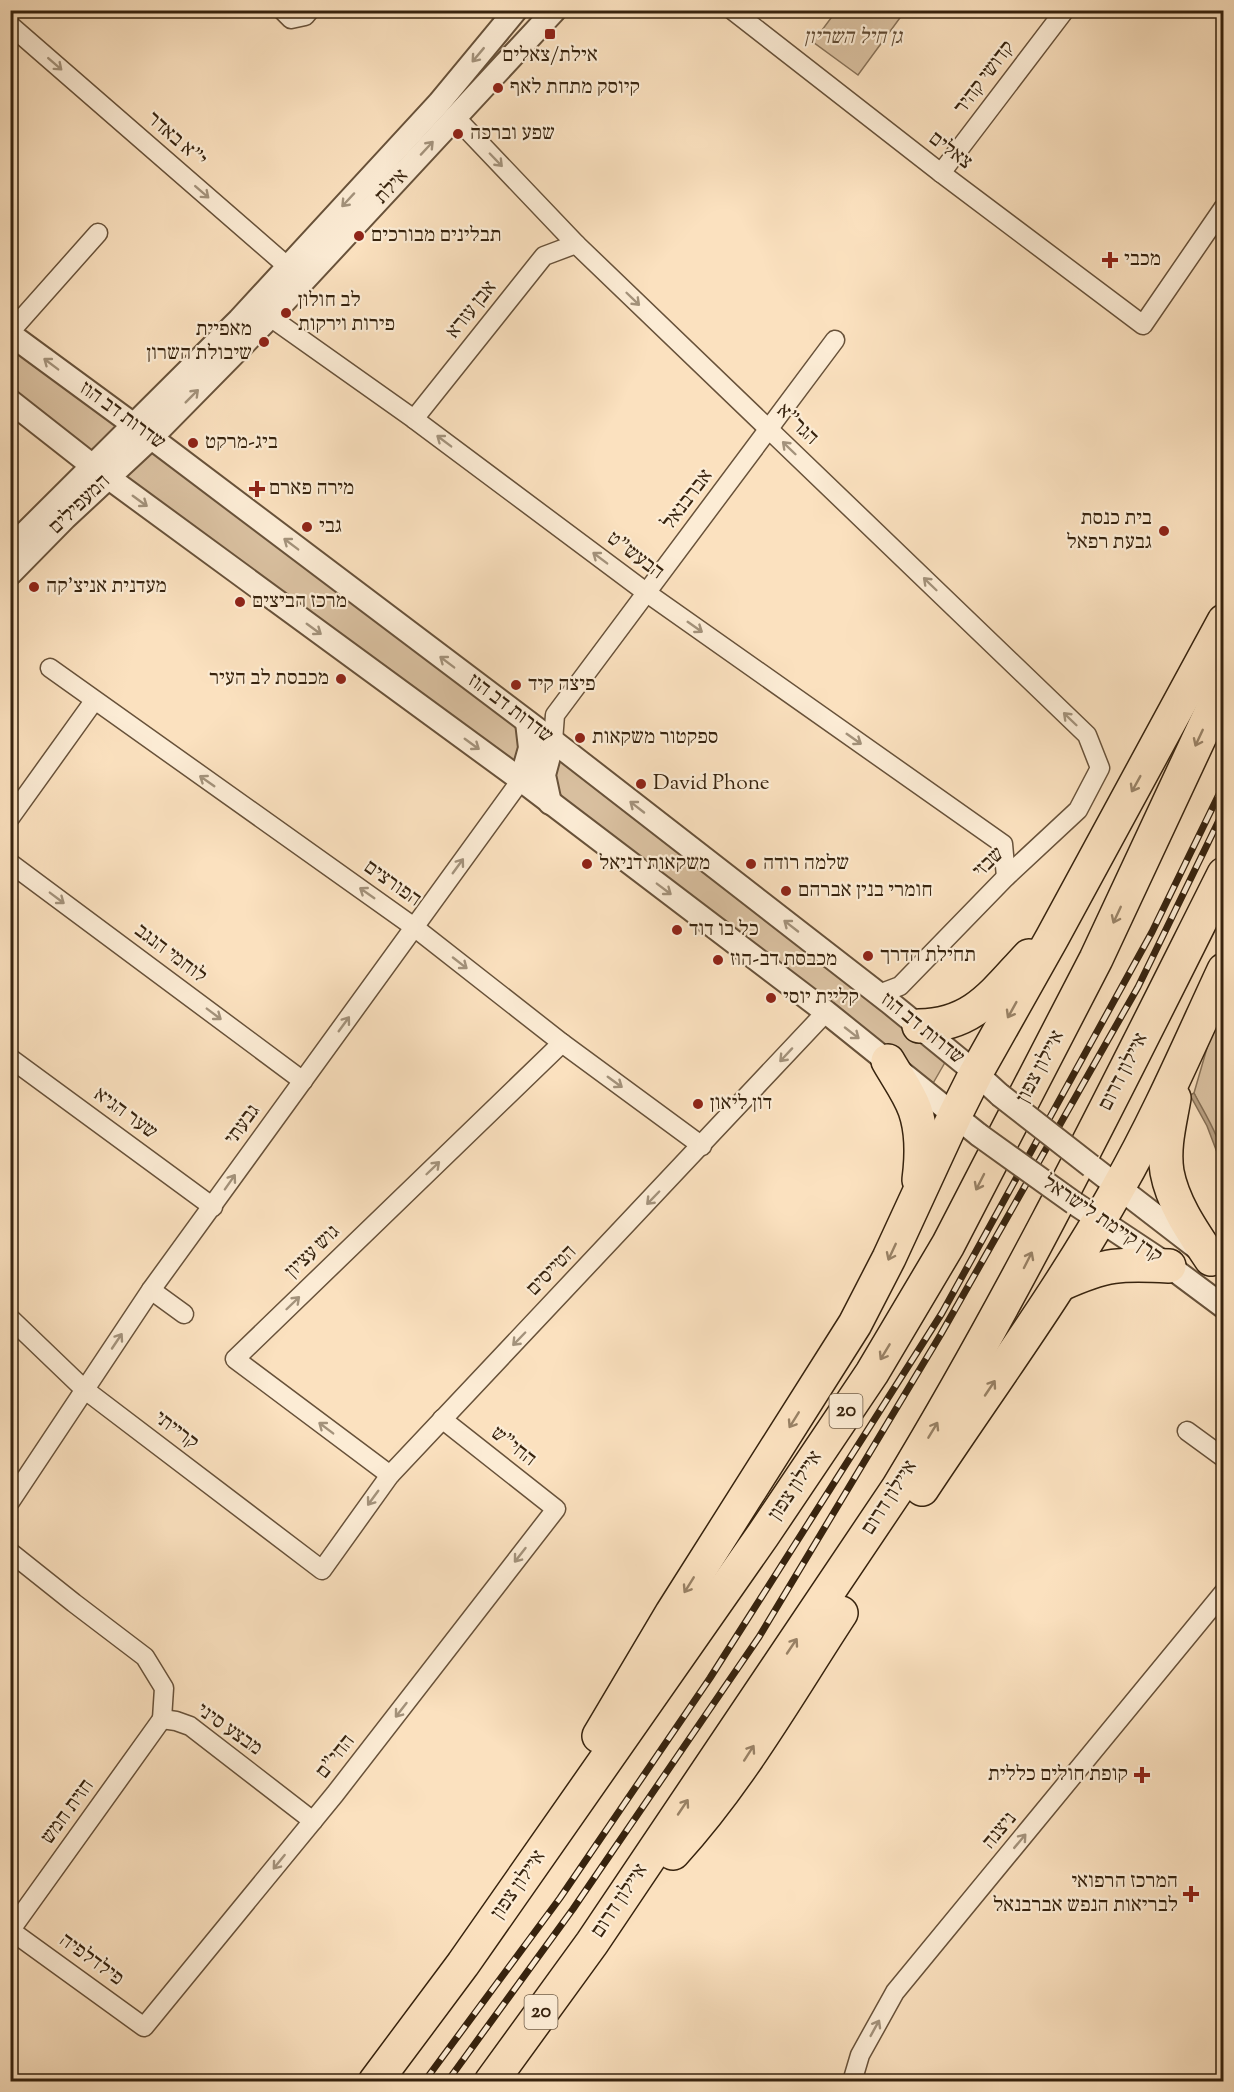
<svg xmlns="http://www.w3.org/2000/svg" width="1234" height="2092" font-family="'Sorts Mill Goudy','Frank Ruhl Libre',serif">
<rect width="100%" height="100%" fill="#fbe1bf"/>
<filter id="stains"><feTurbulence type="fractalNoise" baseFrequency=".00333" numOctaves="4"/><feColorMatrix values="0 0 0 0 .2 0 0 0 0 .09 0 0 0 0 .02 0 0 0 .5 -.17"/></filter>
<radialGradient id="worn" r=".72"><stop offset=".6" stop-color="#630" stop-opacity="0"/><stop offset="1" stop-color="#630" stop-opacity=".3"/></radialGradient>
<!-- green -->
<g fill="#dac1a1" stroke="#887258" stroke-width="1.5">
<polygon points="837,10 905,10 905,11 858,75 813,42"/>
<polygon points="10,334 134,425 94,467 11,401"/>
<polygon points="151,438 527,722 521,780 109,478"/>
<polygon points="553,741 951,1052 928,1092 550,803"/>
<polygon points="1223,1007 1223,1156 1194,1093 1209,1041"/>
</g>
<!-- water -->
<path fill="#b8a083" stroke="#846e54" stroke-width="1.5" d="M1194 1093C1206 1116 1224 1142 1223 1168L1207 1126 1190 1095Z"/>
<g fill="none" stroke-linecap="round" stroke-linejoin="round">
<!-- minor casing -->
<g stroke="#68523a" stroke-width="21">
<g id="minor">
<polyline points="282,10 291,19 305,16 310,10"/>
<polyline points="732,10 941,173 1143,325 1224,207"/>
<polyline points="10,25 287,266 299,266"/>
<polyline points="456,118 576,244 1087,735 1100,768 1078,810 1006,877 900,986 879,994"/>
<polyline points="941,173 1065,10"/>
<polyline points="256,318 270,317 414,419 647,593 1003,844 1006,877"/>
<polyline points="10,332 98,233"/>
<polyline points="414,419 544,256 576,244"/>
<polyline points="50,668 414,927 562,1043 702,1146"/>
<polyline points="553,741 555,715 835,340"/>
<polyline points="10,818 94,701"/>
<polyline points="10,863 303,1081"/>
<polyline points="10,1058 213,1207"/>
<polyline points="151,1290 184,1314"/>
<polyline points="10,1318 84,1389 322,1570 390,1475 826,1012"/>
<polyline points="1187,1431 1224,1458"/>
<polyline points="390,1475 235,1359 562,1043"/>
<polyline points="10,1502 151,1290 521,780"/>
<polyline points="10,1552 74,1603 145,1657 164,1688 162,1719"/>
<polyline points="162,1719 176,1721 190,1726 313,1821"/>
<polyline points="10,1930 144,2027 335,1794 556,1509 442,1419"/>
<polyline points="10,1931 162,1719"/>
<polyline points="852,2082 860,2055 895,1992 1224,1592"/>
</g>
</g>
<!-- tertiary casing -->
<g stroke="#68523a" stroke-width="26">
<g id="tertiary">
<polyline points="10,334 157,442 553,741 889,1002 976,1073 1000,1095"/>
<polyline points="10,401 94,467 521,780 826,1012 979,1135"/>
<polyline points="10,548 239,320 439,103 516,10"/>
<polyline points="10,574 65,518 151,438 270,317 555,10"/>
<polyline points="521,780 530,748 527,722"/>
<polyline points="550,803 544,775 553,741"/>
<polyline points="1091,1166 1196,1247"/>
<polyline points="1074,1203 1169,1266 1224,1307"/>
</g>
</g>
<!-- motorway casing -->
<g stroke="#37230e" stroke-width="36">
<g id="motorway">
<path d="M919 1026C974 1025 994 993 1029 956"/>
<path d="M888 1061C897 1077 909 1093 915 1110 923 1133 922 1157 919 1180"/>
<path d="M1174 1098C1170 1122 1163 1147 1167 1172 1173 1204 1193 1232 1211 1259"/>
<path d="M1061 1284C1105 1264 1121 1263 1169 1266"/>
<path d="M922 1489C988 1389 1060 1292 1118 1188 1158 1118 1190 1043 1224 970"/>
<polyline points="599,1736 672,1613 855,1324 889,1258 955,1115 976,1073 1052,938 1224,621"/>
<path d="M673 1853C739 1781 788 1694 841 1613"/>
<polyline points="375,2082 463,1964 763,1535 872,1373 948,1245 1096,959 1224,685"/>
<path d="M491 2082 592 1943 898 1488C1018 1290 1120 1081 1224 874"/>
</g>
</g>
<!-- minor -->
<use href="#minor" stroke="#fcecd5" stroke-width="18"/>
<!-- tertiary -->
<use href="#tertiary" stroke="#fcecd5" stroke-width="22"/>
<!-- motorway -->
<use href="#motorway" stroke="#fbe1bf" stroke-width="33"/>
<!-- rail casing -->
<g stroke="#37230e" stroke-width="7">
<g id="rail">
<polyline points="424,2082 560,1898 710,1678 942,1313 1152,932 1224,784"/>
<polyline points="447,2082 573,1909 759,1637 941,1334 1138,987 1224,810"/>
</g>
</g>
<!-- rail -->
<use href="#rail" stroke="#fcecd5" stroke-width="4.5" stroke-dasharray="14" stroke-linecap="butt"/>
<!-- tertiary-bridge casing -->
<g stroke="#68523a" stroke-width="26" stroke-linecap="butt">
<g id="tertiary-bridge">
<polyline points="1000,1095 1091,1166"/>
<polyline points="979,1135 1074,1203"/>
</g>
</g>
<!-- tertiary-bridge -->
<use href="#tertiary-bridge" stroke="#fcecd5" stroke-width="22"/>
</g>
<!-- one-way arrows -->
<defs><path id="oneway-shaft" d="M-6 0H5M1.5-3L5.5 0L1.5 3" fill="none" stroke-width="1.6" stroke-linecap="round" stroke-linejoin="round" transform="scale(1.5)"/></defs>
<g stroke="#a3927b">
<use href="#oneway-shaft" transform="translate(478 55) rotate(130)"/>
<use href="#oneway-shaft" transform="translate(55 64) rotate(41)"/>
<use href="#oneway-shaft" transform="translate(427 148) rotate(-47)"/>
<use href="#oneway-shaft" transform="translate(496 160) rotate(46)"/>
<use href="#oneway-shaft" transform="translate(202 192) rotate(41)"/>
<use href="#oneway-shaft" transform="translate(348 200) rotate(133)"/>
<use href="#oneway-shaft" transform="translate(633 299) rotate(44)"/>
<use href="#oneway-shaft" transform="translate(51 364) rotate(-143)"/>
<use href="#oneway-shaft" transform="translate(192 396) rotate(-45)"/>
<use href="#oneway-shaft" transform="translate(444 441) rotate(-143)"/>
<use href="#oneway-shaft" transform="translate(789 448) rotate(-136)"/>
<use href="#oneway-shaft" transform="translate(140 501) rotate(36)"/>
<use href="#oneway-shaft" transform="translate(291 544) rotate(-143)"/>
<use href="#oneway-shaft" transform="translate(600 558) rotate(-143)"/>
<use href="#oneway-shaft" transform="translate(930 584) rotate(-136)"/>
<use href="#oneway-shaft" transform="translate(695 627) rotate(35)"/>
<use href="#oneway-shaft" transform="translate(314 629) rotate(36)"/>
<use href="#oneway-shaft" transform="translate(447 662) rotate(-143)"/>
<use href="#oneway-shaft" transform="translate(1070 719) rotate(-136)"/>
<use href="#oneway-shaft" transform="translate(854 739) rotate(35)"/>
<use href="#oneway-shaft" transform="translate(472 744) rotate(36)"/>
<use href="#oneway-shaft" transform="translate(207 781) rotate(-145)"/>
<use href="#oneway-shaft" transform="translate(637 807) rotate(-142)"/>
<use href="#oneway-shaft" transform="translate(458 866) rotate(-54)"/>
<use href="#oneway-shaft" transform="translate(664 889) rotate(37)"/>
<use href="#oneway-shaft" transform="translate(367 893) rotate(-145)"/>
<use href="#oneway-shaft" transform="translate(57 898) rotate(37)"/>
<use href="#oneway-shaft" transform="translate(791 926) rotate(-142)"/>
<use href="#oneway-shaft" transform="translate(460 963) rotate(38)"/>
<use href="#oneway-shaft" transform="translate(214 1014) rotate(37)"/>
<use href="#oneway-shaft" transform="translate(344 1024) rotate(-54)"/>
<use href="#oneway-shaft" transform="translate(852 1033) rotate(38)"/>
<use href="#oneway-shaft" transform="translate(786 1055) rotate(133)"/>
<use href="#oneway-shaft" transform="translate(615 1082) rotate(36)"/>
<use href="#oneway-shaft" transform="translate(433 1168) rotate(-44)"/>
<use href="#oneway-shaft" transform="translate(230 1182) rotate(-55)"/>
<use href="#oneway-shaft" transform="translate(653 1198) rotate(134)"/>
<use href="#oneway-shaft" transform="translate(293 1303) rotate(-44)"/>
<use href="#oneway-shaft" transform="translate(519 1339) rotate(134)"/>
<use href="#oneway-shaft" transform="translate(117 1341) rotate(-56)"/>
<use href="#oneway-shaft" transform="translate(326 1428) rotate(-143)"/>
<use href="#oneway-shaft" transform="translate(373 1498) rotate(126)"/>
<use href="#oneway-shaft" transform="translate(520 1555) rotate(128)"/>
<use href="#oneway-shaft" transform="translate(401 1710) rotate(128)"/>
<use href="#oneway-shaft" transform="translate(1020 1841) rotate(-50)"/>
<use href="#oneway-shaft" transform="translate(279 1862) rotate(129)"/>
<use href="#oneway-shaft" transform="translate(875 2028) rotate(-61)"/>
</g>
<g stroke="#998266">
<use href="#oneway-shaft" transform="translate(1199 738) rotate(115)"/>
<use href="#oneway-shaft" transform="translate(1136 784) rotate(119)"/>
<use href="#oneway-shaft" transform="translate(1117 915) rotate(115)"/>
<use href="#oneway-shaft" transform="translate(1012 1010) rotate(119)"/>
<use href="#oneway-shaft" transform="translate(980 1182) rotate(117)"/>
<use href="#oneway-shaft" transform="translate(892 1252) rotate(115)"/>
<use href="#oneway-shaft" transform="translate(1028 1260) rotate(-63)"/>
<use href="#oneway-shaft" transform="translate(885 1352) rotate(121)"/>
<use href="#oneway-shaft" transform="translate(990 1388) rotate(-56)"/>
<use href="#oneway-shaft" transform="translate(794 1420) rotate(122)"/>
<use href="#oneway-shaft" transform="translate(933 1430) rotate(-59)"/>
<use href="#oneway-shaft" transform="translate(689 1585) rotate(122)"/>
<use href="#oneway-shaft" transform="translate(792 1646) rotate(-56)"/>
<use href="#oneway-shaft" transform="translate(749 1753) rotate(-57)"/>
<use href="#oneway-shaft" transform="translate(683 1807) rotate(-56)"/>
</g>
<!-- markers -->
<g fill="#8f2418" stroke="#fcecd5" stroke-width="2">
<rect x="544" y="28" width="12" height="12" rx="3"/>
<circle cx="498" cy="88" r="6"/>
<circle cx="458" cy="134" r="6"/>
<circle cx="359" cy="236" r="6"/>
<path d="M1107 251h6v6h6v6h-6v6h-6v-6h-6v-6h6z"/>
<circle cx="286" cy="313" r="6"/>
<circle cx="264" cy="342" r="6"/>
<circle cx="193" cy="443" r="6"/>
<path d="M254 480h6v6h6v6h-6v6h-6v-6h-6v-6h6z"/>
<circle cx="307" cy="527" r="6"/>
<circle cx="1164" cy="531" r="6"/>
<circle cx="34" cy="587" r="6"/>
<circle cx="240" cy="602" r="6"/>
<circle cx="341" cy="679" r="6"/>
<circle cx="516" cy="685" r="6"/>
<circle cx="580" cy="738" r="6"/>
<circle cx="641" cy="784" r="6"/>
<circle cx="587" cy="864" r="6"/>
<circle cx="751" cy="864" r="6"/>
<circle cx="786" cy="891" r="6"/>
<circle cx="677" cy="930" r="6"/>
<circle cx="868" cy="956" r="6"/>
<circle cx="718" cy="960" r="6"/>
<circle cx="771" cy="998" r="6"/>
<circle cx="698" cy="1104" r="6"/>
<path d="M1139 1766h6v6h6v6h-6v6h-6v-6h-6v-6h6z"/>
<path d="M1188 1885h6v6h6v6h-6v6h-6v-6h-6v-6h6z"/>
</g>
<g text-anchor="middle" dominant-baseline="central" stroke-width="4.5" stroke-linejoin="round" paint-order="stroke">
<!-- shield labels -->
<g fill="#fcecd5" stroke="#725f4a" stroke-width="1.5">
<rect x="829.5" y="1394" width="33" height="34" rx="4.5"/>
<rect x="524.5" y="1995" width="33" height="34" rx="4.5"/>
</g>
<g font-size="20" font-weight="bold" fill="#37230e">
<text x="846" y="1411">20</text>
<text x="541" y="2012">20</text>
</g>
<!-- park labels -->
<g font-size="21" font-style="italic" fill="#604a33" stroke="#fcecd5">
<text x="853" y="38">גן חיל השריון</text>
</g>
<!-- poi labels -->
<g font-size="21" fill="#37230e" stroke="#fcecd5" text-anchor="start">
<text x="550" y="56" text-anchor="middle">אילת/צאלים</text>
<text x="510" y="88">קיוסק מתחת לאף</text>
<text x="470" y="134">שפע וברכה</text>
<text x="371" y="236">תבלינים מבורכים</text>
<text x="1124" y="260">מכבי</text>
<text x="298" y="301">לב חולון<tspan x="298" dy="24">פירות וירקות</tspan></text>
<text x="252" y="330" text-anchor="end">מאפיית<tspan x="252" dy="24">שיבולת השרון</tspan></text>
<text x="205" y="443">ביג-מרקט</text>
<text x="269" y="489">מירה פארם</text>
<text x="1152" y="519" text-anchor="end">בית כנסת<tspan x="1152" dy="24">גבעת רפאל</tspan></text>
<text x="319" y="527">גבי</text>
<text x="46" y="587">מעדנית אניצ'קה</text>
<text x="252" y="602">מרכז הביצים</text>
<text x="329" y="679" text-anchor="end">מכבסת לב העיר</text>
<text x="528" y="685">פיצה קיד</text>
<text x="592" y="738">ספקטור משקאות</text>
<text x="653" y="784">David Phone</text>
<text x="599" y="864">משקאות דניאל</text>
<text x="763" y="864">שלמה רודה</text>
<text x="798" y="891">חומרי בנין אברהם</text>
<text x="689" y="930">כל בו דוד</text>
<text x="880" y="956">תחילת הדרך</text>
<text x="730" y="960">מכבסת דב-הוז</text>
<text x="783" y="998">קליית יוסי</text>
<text x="710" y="1104">דון ליאון</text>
<text x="1128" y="1775" text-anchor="end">קופת חולים כללית</text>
<text x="1178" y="1882" text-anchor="end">המרכז הרפואי<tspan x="1178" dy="24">לבריאות הנפש אברבנאל</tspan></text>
</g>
<!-- street labels -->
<g font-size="21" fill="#37230e" stroke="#fcecd5">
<text transform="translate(985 78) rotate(-53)">קדושי קהיר</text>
<text transform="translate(176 140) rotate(41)">י"א באדר</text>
<text transform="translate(950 151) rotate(37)">צאלים</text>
<text transform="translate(392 187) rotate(-47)">אילת</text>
<text transform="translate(472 310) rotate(-51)">אבן עזרא</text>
<text transform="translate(122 416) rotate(36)">שדרות דב הוז</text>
<text transform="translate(797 425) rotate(44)">הגר"א</text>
<text transform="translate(688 500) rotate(-53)">אברבנאל</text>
<text transform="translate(80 505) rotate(-44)">המעפילים</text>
<text transform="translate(635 556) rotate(37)">הבעש"ט</text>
<text transform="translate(510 709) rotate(37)">שדרות דב הוז</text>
<text transform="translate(989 863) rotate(-44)">שבזי</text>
<text transform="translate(392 884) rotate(35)">הפורצים</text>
<text transform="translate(170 954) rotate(37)">לוחמי הנגב</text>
<text transform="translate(922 1029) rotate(39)">שדרות דב הוז</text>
<text transform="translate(1041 1067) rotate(-62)">איילון צפון</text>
<text transform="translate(1124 1072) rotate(-63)">איילון דרום</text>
<text transform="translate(125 1114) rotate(36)">שער הגיא</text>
<text transform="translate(243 1125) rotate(-54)">גבעתי</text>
<text transform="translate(1102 1220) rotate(34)">קרן קיימת לישראל</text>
<text transform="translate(313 1252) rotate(-44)">גוש עציון</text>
<text transform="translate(552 1271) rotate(-46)">הטייסים</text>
<text transform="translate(176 1431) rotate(37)">קרייתי</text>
<text transform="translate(513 1447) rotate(38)">החי"ש</text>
<text transform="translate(796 1486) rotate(-56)">איילון צפון</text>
<text transform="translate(890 1498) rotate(-57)">איילון דרום</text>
<text transform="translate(229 1730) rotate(35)">מבצע סיני</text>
<text transform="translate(336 1757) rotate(-52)">החי"ם</text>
<text transform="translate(68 1812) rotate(-54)">חזית חמש</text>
<text transform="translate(1000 1831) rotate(-50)">ניצנה</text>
<text transform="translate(519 1885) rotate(-55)">איילון צפון</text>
<text transform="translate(620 1901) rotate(-56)">איילון דרום</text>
<text transform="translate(91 1960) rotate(36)">פילדלפיה</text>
</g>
</g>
<!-- margin -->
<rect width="1234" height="2092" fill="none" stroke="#fbe1bf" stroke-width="36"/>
<rect x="12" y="12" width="1210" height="2068" fill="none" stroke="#37230e" stroke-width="3"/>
<rect x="18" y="18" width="1198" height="2056" fill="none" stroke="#37230e" stroke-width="1.5"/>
<rect width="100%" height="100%" filter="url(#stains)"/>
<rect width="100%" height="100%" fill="url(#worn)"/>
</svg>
